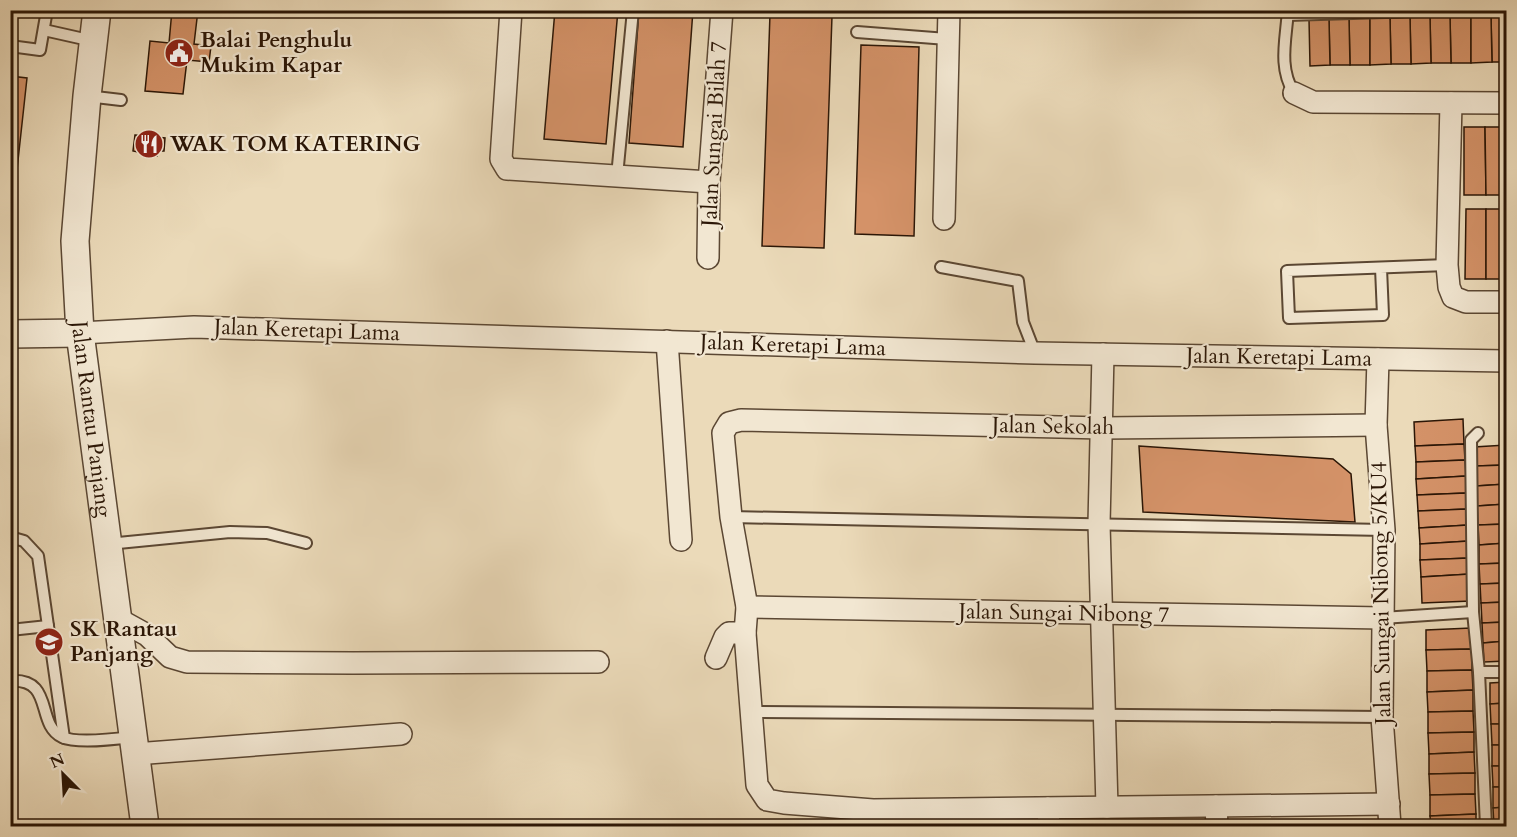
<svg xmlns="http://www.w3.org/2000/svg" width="1517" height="837" font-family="Cardo,serif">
<rect width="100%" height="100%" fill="#ebdab9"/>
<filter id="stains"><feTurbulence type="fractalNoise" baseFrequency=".00333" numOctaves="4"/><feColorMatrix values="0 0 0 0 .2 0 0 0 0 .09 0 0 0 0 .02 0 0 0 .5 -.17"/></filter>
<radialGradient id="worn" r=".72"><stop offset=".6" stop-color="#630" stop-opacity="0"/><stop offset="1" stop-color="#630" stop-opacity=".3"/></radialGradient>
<!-- building -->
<g fill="#d49268" stroke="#2b1606" stroke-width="1.5">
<polygon points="172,10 198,10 194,44 211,46 209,62 187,60 183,94 145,91 150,41 169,43"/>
<polygon points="555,10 618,10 606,144 544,139"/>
<polygon points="639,10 693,10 683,147 629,143"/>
<polygon points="770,14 832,16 824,248 762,246"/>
<polygon points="1506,15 1506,62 1492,62 1491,16"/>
<polygon points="1450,16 1471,16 1471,63 1451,63"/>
<polygon points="1450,16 1451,63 1431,63 1430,17"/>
<polygon points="1471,16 1491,16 1492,62 1471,63"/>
<polygon points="1410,17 1430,17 1431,63 1411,64"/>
<polygon points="1410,17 1411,64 1391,64 1390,18"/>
<polygon points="1349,18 1370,18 1370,65 1350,65"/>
<polygon points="1349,18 1350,65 1330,65 1329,19"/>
<polygon points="1370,18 1390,18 1391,64 1370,65"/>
<polygon points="1309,19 1329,19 1330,65 1310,66"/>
<polygon points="861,45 919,47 914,236 855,234"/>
<polygon points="10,76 27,78 14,197 10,196"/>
<polygon points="1464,127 1485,127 1486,195 1464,195"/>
<polygon points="1485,127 1506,127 1506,195 1486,195"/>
<polygon points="135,135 165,138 164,151 158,151 157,156 133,151"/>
<polygon points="1466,209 1486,209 1486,279 1465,279"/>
<rect x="1486" y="209" width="20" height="70"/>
<polygon points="1463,419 1464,444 1415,446 1414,422"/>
<polygon points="1464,444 1465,460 1416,462 1415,446"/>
<polygon points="1506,445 1506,465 1475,466 1474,447"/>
<polygon points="1139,446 1333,459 1351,474 1355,522 1143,512"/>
<polygon points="1465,460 1466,476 1416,479 1416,462"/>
<polygon points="1506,465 1506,484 1476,486 1475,466"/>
<polygon points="1466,476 1466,493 1417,495 1416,479"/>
<polygon points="1506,484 1506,504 1477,506 1476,486"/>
<polygon points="1466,493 1467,509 1418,511 1417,495"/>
<polygon points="1506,504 1506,524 1478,525 1477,506"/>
<polygon points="1467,509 1468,525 1419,528 1418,511"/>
<polygon points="1506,524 1506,543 1479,545 1478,525"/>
<polygon points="1468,525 1469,541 1420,544 1419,528"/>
<polygon points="1469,541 1469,558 1420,560 1420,544"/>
<polygon points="1506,543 1506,563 1479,564 1479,545"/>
<polygon points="1469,558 1470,574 1421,577 1420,560"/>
<polygon points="1506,563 1506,583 1480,584 1479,564"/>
<polygon points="1470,574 1471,601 1422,603 1421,577"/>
<polygon points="1506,583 1506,602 1481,603 1480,584"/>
<polygon points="1506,602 1506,622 1482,623 1481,603"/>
<polygon points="1506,622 1506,641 1483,643 1482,623"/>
<polygon points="1471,628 1472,649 1426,650 1426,630"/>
<polygon points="1506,641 1506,661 1484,662 1483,643"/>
<polygon points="1472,649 1472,670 1427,671 1426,650"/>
<polygon points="1472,670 1473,690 1427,692 1427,671"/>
<polygon points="1506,682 1506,703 1490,704 1490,683"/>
<polygon points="1473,690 1473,711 1428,712 1427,692"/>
<polygon points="1506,703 1506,724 1491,724 1490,704"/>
<polygon points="1473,711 1474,732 1428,733 1428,712"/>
<polygon points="1491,724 1506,724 1506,745 1492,745"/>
<polygon points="1474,732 1474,752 1429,754 1428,733"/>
<rect x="1492" y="745" width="14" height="21"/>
<polygon points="1474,752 1475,773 1429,774 1429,754"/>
<polygon points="1492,766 1506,766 1506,787 1493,787"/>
<polygon points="1475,773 1475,794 1430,795 1429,774"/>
<polygon points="1493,787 1506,787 1506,807 1493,808"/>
<polygon points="1475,794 1476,814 1430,816 1430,795"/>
<polygon points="1506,807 1506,826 1494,826 1493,808"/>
<polygon points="1476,814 1476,826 1431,826 1430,816"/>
</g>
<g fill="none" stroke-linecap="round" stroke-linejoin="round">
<!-- service casing -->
<g stroke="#5b4733" stroke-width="14">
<g id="service">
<path d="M1288 10C1286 40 1278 67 1294 93"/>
<polyline points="1288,15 1450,10"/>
<polyline points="44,30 93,41"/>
<polyline points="857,32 947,39"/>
<polyline points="10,46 40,50 47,10"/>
<polyline points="87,96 121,100"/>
<polyline points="617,176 633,10"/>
<polyline points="941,267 1018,281 1023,322 1035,353"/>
<polyline points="1381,268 1383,315 1289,318 1287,271 1447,265"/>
<polyline points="1478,433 1471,440 1473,612 1479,672 1486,826"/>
<polyline points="731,517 1384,530"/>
<polyline points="10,537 24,541 38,556 64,738"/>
<polyline points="108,544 230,532 267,533 306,543"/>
<polyline points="1382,618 1473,612"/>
<polyline points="10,630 48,626"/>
<polyline points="1479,672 1506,672"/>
<path d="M10 681C55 678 35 724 62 737 77 744 116 739 132 737"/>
<polyline points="753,712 1382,717"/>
<polyline points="957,809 958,826"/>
</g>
</g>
<!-- minor casing -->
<g stroke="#5b4733" stroke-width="24">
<g id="minor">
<polyline points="511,10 501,159 507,169 709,182"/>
<polyline points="1294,93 1313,102 1506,103"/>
<polyline points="1451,103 1447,265 1449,287 1453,297 1466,302 1506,302"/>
<polyline points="944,219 949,10"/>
<polyline points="708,258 709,182 722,10"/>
<polyline points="80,333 194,327 1035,353 1506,361"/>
<polyline points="667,341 681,540"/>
<polyline points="1103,354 1099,524 1107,807"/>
<polyline points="1378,359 1376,425 1384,530 1382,717 1390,826"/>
<polyline points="1376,425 1103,428 741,420 729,423 723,433 731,517 747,607 745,633 757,785 767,800 784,803 873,810 1389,804"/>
<polyline points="747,607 1382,618"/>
<polyline points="118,619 147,635 170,657 187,662 353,663 598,662"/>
<polyline points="716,658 725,637 729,633 745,633"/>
<polyline points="135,754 401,734"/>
<polyline points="1216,806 1217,826"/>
<polyline points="1048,808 1049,826"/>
</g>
</g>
<!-- tertiary casing -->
<g stroke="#5b4733" stroke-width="30">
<g id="tertiary">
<path id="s1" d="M97 10 87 96 75 241 80 333 145 826"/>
<polyline points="10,334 80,333"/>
</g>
</g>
<!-- service -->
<use href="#service" stroke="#f2e7d2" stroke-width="10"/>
<!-- minor -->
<use href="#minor" stroke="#f2e7d2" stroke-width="21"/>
<!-- tertiary -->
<use href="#tertiary" stroke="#f2e7d2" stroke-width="27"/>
</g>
<!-- icons -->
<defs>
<g id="civic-disc" transform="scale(1.5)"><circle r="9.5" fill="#8f2418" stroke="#f2e7d2"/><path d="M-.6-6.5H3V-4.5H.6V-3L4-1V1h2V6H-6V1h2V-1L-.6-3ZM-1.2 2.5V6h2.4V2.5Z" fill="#fff"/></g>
<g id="restaurant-disc" transform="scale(1.5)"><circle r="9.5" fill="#8f2418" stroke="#f2e7d2"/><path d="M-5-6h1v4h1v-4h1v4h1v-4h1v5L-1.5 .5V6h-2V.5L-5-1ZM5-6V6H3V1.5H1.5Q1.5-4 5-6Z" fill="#fff"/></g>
<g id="school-disc" transform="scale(1.5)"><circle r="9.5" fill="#8f2418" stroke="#f2e7d2"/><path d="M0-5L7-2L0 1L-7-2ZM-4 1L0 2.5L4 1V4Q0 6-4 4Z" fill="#fff"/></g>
</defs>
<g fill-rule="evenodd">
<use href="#civic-disc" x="179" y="53"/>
<use href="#restaurant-disc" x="149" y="144"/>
<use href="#school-disc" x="49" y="642"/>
</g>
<g text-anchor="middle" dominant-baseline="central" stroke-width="4.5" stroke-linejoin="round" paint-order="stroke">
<!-- poi labels -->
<g font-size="22" font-weight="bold" fill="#2b1606" stroke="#f2e7d2" text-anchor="start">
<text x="200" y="40">Balai Penghulu<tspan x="200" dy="25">Mukim Kapar</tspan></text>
<text x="170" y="144">WAK TOM KATERING</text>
<text x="70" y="629">SK Rantau<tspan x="70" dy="25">Panjang</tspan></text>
</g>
<!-- street labels -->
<g font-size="22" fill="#2b1606" stroke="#f2e7d2">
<text transform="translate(714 134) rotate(-87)">Jalan Sungai Bilah 7</text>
<text transform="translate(307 330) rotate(2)">Jalan Keretapi Lama</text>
<text transform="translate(793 345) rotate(2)">Jalan Keretapi Lama</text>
<text transform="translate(1279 357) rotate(1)">Jalan Keretapi Lama</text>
<text stroke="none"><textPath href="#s1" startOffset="411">Jalan Rantau Panjang</textPath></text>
<text transform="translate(1053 426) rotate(1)">Jalan Sekolah</text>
<text transform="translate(1381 593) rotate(-91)">Jalan Sungai Nibong 5/KU4</text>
<text transform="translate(1064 613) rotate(1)">Jalan Sungai Nibong 7</text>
</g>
</g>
<!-- margin -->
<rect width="1517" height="837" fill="none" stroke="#ebdab9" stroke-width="36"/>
<rect x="12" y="12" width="1493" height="813" fill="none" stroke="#2b1606" stroke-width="3"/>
<rect x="18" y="18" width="1481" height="801" fill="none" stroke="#2b1606" stroke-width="1.5"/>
<!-- north arrow -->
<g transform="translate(63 774) rotate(336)" stroke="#f2e7d2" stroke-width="4.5" paint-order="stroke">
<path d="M0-4.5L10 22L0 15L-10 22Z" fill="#2b1606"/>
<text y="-9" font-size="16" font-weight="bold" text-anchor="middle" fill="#2b1606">N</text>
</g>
<rect width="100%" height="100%" filter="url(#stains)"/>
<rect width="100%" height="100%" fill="url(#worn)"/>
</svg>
